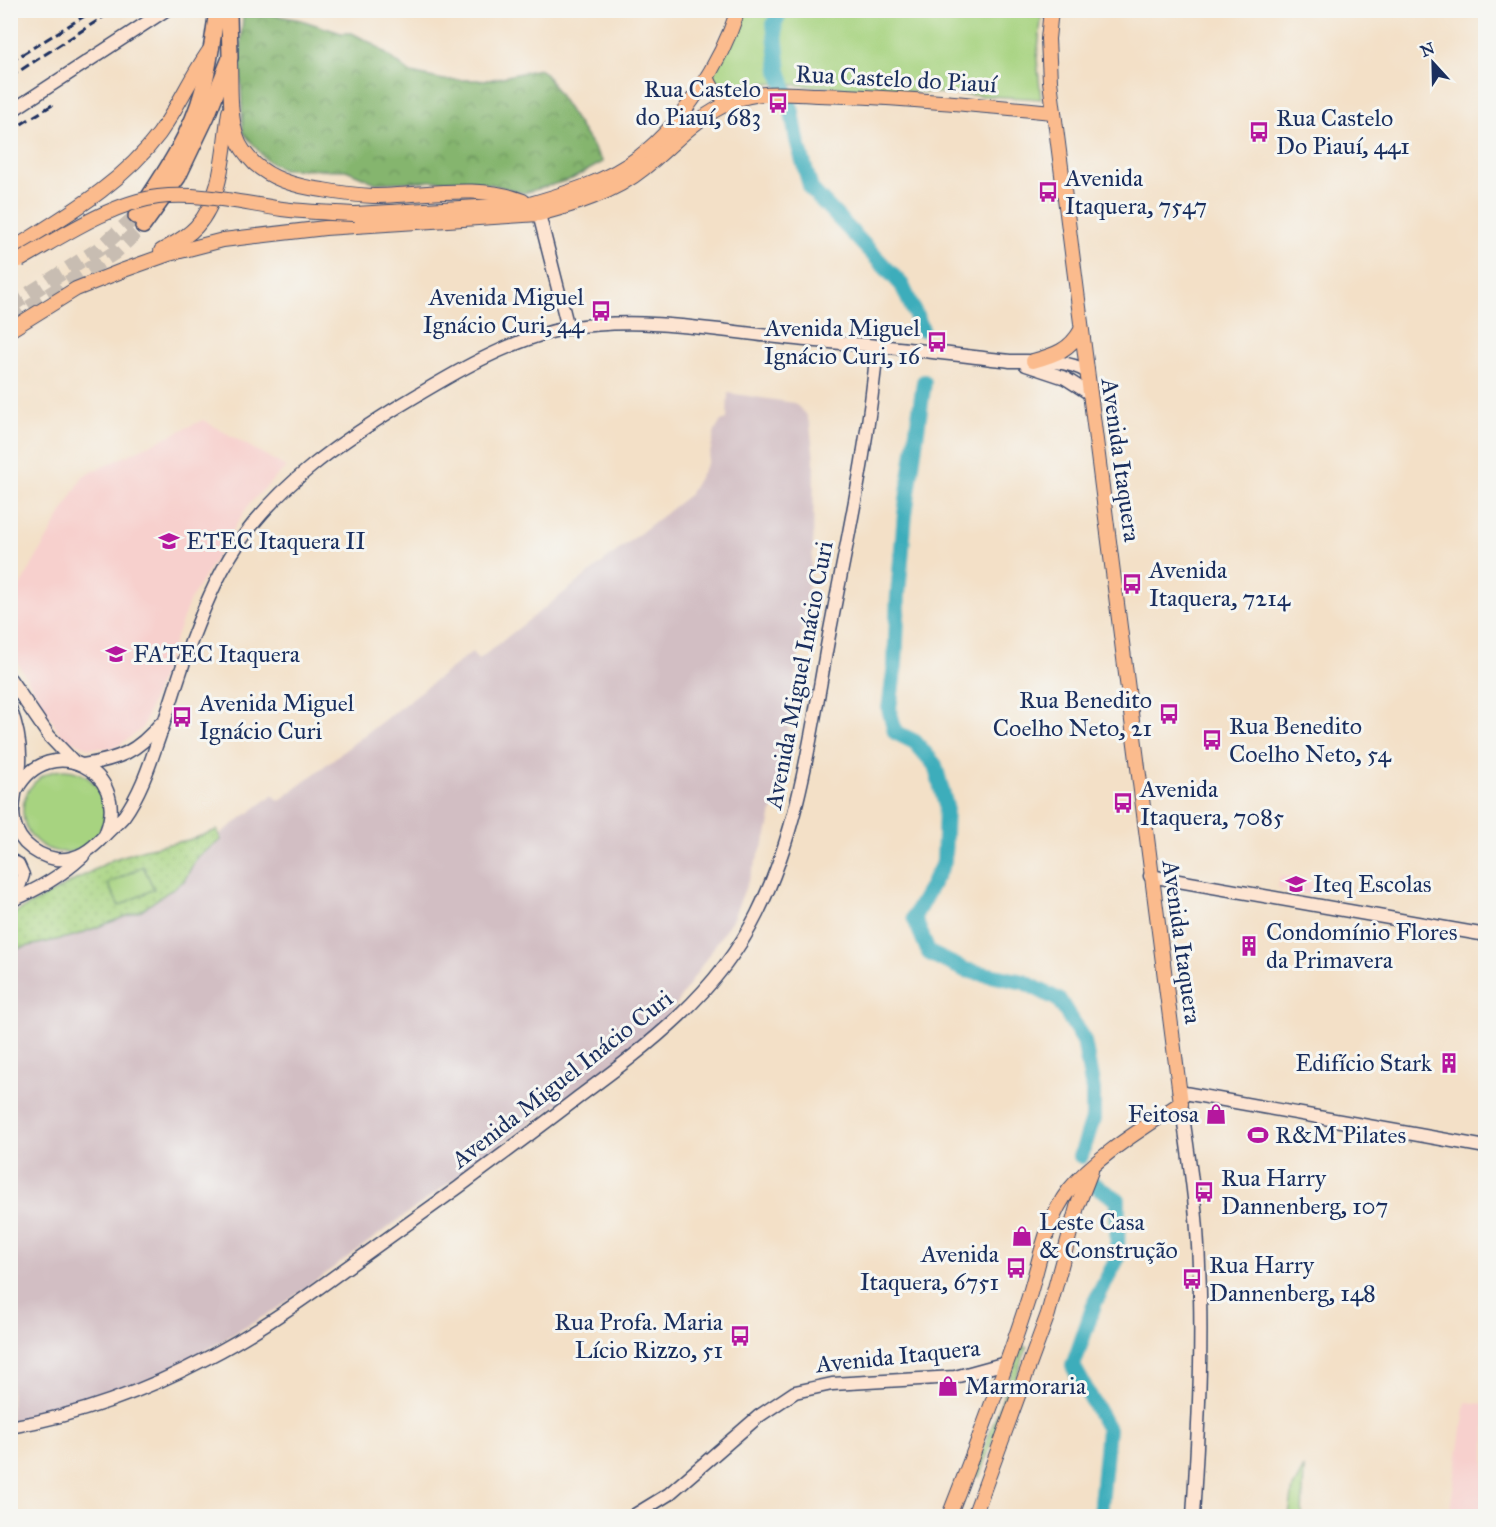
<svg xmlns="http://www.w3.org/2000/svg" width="1496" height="1527" font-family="'IM FELL Great Primer',serif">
<defs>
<pattern id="grass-dots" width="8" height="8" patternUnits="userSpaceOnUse" patternTransform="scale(1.5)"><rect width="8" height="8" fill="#a7d380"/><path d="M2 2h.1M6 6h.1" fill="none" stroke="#8fb571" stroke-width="1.8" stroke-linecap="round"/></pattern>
<pattern id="forest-crowns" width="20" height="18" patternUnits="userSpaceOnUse" patternTransform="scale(1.5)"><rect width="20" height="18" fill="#85b56e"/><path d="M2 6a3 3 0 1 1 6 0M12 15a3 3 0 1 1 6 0" fill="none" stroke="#6c945e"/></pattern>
</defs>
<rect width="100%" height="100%" fill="#f6f6f2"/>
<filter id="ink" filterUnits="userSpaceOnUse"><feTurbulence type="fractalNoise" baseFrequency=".0167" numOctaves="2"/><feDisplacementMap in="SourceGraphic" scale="12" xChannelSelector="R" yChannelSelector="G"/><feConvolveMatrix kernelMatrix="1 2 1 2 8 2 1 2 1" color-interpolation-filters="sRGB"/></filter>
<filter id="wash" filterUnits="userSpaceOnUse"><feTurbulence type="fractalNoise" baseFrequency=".008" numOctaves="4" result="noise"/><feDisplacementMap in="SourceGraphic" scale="24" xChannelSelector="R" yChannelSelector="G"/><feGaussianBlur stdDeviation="1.35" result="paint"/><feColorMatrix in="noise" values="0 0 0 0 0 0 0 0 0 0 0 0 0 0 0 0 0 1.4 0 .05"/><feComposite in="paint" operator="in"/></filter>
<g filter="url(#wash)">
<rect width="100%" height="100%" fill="#f3e0c7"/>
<!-- built -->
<g fill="#f7d0cd">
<polygon points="203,420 286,467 249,504 189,602 142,729 115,748 89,748 62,737 11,652 11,602 83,476"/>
<polygon points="1280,876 1314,882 1312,895 1281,889 1278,887"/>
<polygon points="1466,1402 1485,1404 1485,1516 1449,1516"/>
</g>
<!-- railway -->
<polygon fill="#d2bec3" points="728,393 794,403 806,414 810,425 814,459 813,551 786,747 767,835 733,918 665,1021 609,1066 281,1306 214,1346 149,1380 77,1407 11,1422 11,915 114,859 145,849 219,835 273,795 279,801 472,652 478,660 689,495 708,462 715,431 721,421 727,419"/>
<!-- grass -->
<g fill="url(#grass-dots)" stroke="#61816f" stroke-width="1.5">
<polygon points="217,830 221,840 197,857 184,881 140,911 74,936 11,950 11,915 114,859 145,849 193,839"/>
<polygon points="1022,1346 1027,1347 979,1477 974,1475"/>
</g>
<!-- forest -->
<polygon fill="url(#forest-crowns)" stroke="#507266" stroke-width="1.5" points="263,13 301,20 341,33 352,33 373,44 411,73 444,80 489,80 539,69 545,73 603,162 572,179 524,193 491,184 456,180 376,183 346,170 282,169 266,160 243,132 240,59 243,16"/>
<!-- green -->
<g fill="#a7d380" stroke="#61816f" stroke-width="1.5">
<polygon points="737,11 1042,11 1037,59 1041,99 763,83 732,92 718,90 712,70"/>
<circle cx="64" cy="811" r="41"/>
<polygon points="143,866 154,889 119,906 108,884"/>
<polygon points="1304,1468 1302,1516 1289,1516 1293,1488"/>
</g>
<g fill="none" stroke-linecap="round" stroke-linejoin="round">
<!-- river -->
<g stroke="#3eadbb" stroke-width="16">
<polyline points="781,10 774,24 779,71 792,112 797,140 811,189 902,285 922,329"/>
<polyline points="924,382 905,514 898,594 895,665 889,709 895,732 915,742 935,765 946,806 944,862 914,917 929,953 965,970 1024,982 1059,1000 1084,1041 1093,1090 1093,1119 1081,1156"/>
<polyline points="1095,1185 1118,1200 1117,1259 1095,1302 1073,1366 1108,1429 1100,1516"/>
</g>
</g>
</g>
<g filter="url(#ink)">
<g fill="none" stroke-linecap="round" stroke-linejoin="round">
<!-- highway-tunnel -->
<g stroke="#c8bdb2" stroke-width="15" stroke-dasharray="15 8" stroke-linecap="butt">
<polyline points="10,306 99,249 136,216"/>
<polyline points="10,320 114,253 143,226"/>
</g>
<!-- secondary casing -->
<g stroke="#3b4a6e" stroke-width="15">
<g id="secondary">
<polyline points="10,112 166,10"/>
<polyline points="539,214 568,328"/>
<polyline points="1026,365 1065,378 1090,394"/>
<polyline points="10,679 49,736 74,762"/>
<path d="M10 708C17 726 21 743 20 763 18 791 3 819 25 843 33 851 44 857 56 859 77 861 91 850 104 836 110 829 118 823 124 816 139 795 148 770 156 746 169 710 179 674 192 639 206 602 222 565 246 533 285 481 337 445 391 411 442 380 509 338 569 328 640 316 715 330 786 338 823 342 861 344 898 348 936 352 973 357 1010 361 1034 361 1067 359 1087 372"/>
<path d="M83 765C119 759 137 752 160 724"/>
<path d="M17 789C49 731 131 770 106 832"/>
<polyline points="10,860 18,864 23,875 20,884 10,893"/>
<polyline points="1150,876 1486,935"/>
<path d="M10 901C38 890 61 876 83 856"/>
<polyline points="1179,1092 1486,1147"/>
<path d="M1181 1103C1187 1145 1194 1187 1197 1230 1204 1325 1199 1421 1193 1516"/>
<path d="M10 1427C80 1415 147 1390 209 1357 256 1333 300 1302 342 1271 381 1243 420 1215 459 1187 499 1157 540 1127 580 1096 649 1045 718 993 757 914 801 825 812 726 830 630 848 536 869 442 877 346"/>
<polyline points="633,1516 669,1494 759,1416 795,1392 832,1384 955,1377 1006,1363"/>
</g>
</g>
<!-- primary casing -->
<g stroke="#3b4a6e" stroke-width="16">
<g id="primary">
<path d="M230 61C231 86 229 114 237 138 240 148 248 157 255 164 274 181 299 187 323 190 339 193 356 195 373 196 421 196 478 183 523 201"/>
<path d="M708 79C713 93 721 97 736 100"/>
<path d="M355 214 530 204C568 193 608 181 639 157 683 123 721 63 738 10"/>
<path d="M10 251C63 217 121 185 159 134 179 106 192 74 212 47"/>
<path d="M161 251C173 244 186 238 196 227 223 198 223 150 229 112"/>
<path d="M10 330 76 289 124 270 169 254 223 240 325 228 539 214C573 205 615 192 643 169 676 143 692 119 733 101 758 90 791 94 818 95 897 97 975 105 1054 112"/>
<path d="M1033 361C1055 355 1070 350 1081 330"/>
<path d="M949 1516C976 1447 1003 1377 1026 1306 1039 1268 1044 1222 1069 1190 1095 1157 1145 1127 1181 1103L1050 81 1048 39 1051 10"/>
<polyline points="974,1516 1048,1314 1077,1207 1091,1171"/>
</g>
</g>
<!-- highway casing -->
<g stroke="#3b4a6e" stroke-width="18">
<g id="highway">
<path d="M136 216C162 177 191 136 203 89 210 63 213 37 217 10"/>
<polyline points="143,226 178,177 207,116 230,58 229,12"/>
</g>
</g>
<!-- secondary -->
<use href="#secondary" stroke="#fde4d1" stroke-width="12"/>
<!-- primary -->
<use href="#primary" stroke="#fbbb8d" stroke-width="14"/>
<!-- highway -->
<use href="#highway" stroke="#fbbb8d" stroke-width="15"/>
<!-- rail -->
<g stroke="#1b2f5e" stroke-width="3" stroke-dasharray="9 4.5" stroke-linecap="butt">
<polyline points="10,62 94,10"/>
<polyline points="10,77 114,10"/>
<polyline points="10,131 54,104"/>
</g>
<!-- primary-bridge casing -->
<g stroke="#3b4a6e" stroke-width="16" stroke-linecap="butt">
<path id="primary-bridge" d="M20 260C61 237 111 203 158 197 199 192 241 203 282 209 306 212 331 213 355 214"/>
</g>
<!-- primary-bridge -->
<use href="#primary-bridge" stroke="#fbbb8d" stroke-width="14"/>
</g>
</g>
<!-- icons -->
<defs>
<g id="bus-bare" transform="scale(1.62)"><path d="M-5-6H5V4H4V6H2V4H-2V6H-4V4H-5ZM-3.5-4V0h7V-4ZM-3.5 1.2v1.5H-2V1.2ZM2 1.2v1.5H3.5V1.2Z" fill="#b5179e" stroke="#f6f6f2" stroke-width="2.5" paint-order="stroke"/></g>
<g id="university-bare" transform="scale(1.62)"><path d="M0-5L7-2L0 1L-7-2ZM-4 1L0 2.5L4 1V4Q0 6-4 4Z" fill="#b5179e" stroke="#f6f6f2" stroke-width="2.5" paint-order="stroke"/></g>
<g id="school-bare" transform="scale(1.62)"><path d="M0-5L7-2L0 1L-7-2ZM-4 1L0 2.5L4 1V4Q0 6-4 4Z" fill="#b5179e" stroke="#f6f6f2" stroke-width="2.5" paint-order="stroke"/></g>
<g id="building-bare" transform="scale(1.62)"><path d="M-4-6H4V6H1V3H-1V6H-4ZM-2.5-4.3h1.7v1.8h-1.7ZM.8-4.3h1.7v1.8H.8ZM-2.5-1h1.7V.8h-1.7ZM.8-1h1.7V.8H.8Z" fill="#b5179e" stroke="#f6f6f2" stroke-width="2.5" paint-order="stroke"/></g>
<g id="shop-bare" transform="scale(1.62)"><path d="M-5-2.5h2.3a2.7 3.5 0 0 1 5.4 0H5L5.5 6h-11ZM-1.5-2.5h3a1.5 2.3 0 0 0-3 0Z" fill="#b5179e" stroke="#f6f6f2" stroke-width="2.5" paint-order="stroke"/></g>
<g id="stadium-bare" transform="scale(1.62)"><path d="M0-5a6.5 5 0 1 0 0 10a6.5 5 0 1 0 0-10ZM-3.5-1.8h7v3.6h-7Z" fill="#b5179e" stroke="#f6f6f2" stroke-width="2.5" paint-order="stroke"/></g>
</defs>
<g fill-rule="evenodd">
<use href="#bus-bare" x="778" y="103"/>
<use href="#bus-bare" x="1259" y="132"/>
<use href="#bus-bare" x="1048" y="192"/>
<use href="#bus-bare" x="601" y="311"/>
<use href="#bus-bare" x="937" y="342"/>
<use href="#university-bare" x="169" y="541"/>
<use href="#bus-bare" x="1132" y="584"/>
<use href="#university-bare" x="116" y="654"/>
<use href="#bus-bare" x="1169" y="714"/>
<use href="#bus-bare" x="182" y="717"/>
<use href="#bus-bare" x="1212" y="740"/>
<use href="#bus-bare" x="1123" y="803"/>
<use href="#school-bare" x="1296" y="884"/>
<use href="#building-bare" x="1249" y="946"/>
<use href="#building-bare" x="1449" y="1063"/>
<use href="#shop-bare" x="1216" y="1114"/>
<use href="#stadium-bare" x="1258" y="1135"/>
<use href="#bus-bare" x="1204" y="1192"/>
<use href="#shop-bare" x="1022" y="1236"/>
<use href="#bus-bare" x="1016" y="1268"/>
<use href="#bus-bare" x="1192" y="1279"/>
<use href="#bus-bare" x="740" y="1336"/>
<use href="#shop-bare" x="948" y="1386"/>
</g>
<g text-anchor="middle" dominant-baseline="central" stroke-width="6" stroke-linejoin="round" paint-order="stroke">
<!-- street labels -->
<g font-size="24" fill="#1b2f5e" stroke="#f6f6f2">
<text transform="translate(896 79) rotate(3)">Rua Castelo do Piauí</text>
<text transform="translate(1121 460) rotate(82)">Avenida Itaquera</text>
<text transform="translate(799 675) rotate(-79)">Avenida Miguel Inácio Curi</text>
<text transform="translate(1182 942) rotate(82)">Avenida Itaquera</text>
<text transform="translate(562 1079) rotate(-38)">Avenida Miguel Inácio Curi</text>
<text transform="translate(898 1356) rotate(-6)">Avenida Itaquera</text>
</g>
<!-- poi labels -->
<g font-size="24" fill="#1b2f5e" stroke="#f6f6f2" text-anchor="start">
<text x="761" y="89" text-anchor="end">Rua Castelo<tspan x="761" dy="28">do Piauí, 683</tspan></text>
<text x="1276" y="118">Rua Castelo<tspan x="1276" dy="28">Do Piauí, 441</tspan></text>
<text x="1065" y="178">Avenida<tspan x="1065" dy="28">Itaquera, 7547</tspan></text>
<text x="584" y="297" text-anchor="end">Avenida Miguel<tspan x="584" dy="28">Ignácio Curi, 44</tspan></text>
<text x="920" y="328" text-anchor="end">Avenida Miguel<tspan x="920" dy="28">Ignácio Curi, 16</tspan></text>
<text x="186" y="541">ETEC Itaquera II</text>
<text x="1149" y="570">Avenida<tspan x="1149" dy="28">Itaquera, 7214</tspan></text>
<text x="133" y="654">FATEC Itaquera</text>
<text x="1152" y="700" text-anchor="end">Rua Benedito<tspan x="1152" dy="28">Coelho Neto, 21</tspan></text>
<text x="199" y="703">Avenida Miguel<tspan x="199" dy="28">Ignácio Curi</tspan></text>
<text x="1229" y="726">Rua Benedito<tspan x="1229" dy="28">Coelho Neto, 54</tspan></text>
<text x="1140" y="789">Avenida<tspan x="1140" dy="28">Itaquera, 7085</tspan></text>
<text x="1313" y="884">Iteq Escolas</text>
<text x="1266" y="932">Condomínio Flores<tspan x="1266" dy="28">da Primavera</tspan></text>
<text x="1432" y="1063" text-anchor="end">Edifício Stark</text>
<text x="1199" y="1114" text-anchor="end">Feitosa</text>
<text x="1275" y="1135">R&amp;M Pilates</text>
<text x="1221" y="1178">Rua Harry<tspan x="1221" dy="28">Dannenberg, 107</tspan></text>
<text x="1039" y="1222">Leste Casa<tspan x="1039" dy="28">&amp; Construção</tspan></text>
<text x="999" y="1254" text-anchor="end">Avenida<tspan x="999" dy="28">Itaquera, 6751</tspan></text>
<text x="1209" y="1265">Rua Harry<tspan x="1209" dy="28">Dannenberg, 148</tspan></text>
<text x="723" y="1322" text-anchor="end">Rua Profa. Maria<tspan x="723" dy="28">Lício Rizzo, 51</tspan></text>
<text x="965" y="1386">Marmoraria</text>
</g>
</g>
<!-- margin -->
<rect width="1496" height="1527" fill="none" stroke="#f6f6f2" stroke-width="36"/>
<!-- north arrow -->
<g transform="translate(1433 63) rotate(338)" stroke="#f6f6f2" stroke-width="4.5" paint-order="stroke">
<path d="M0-4.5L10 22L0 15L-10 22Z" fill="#1b2f5e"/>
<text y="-9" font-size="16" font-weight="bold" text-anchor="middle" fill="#1b2f5e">N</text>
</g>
</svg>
